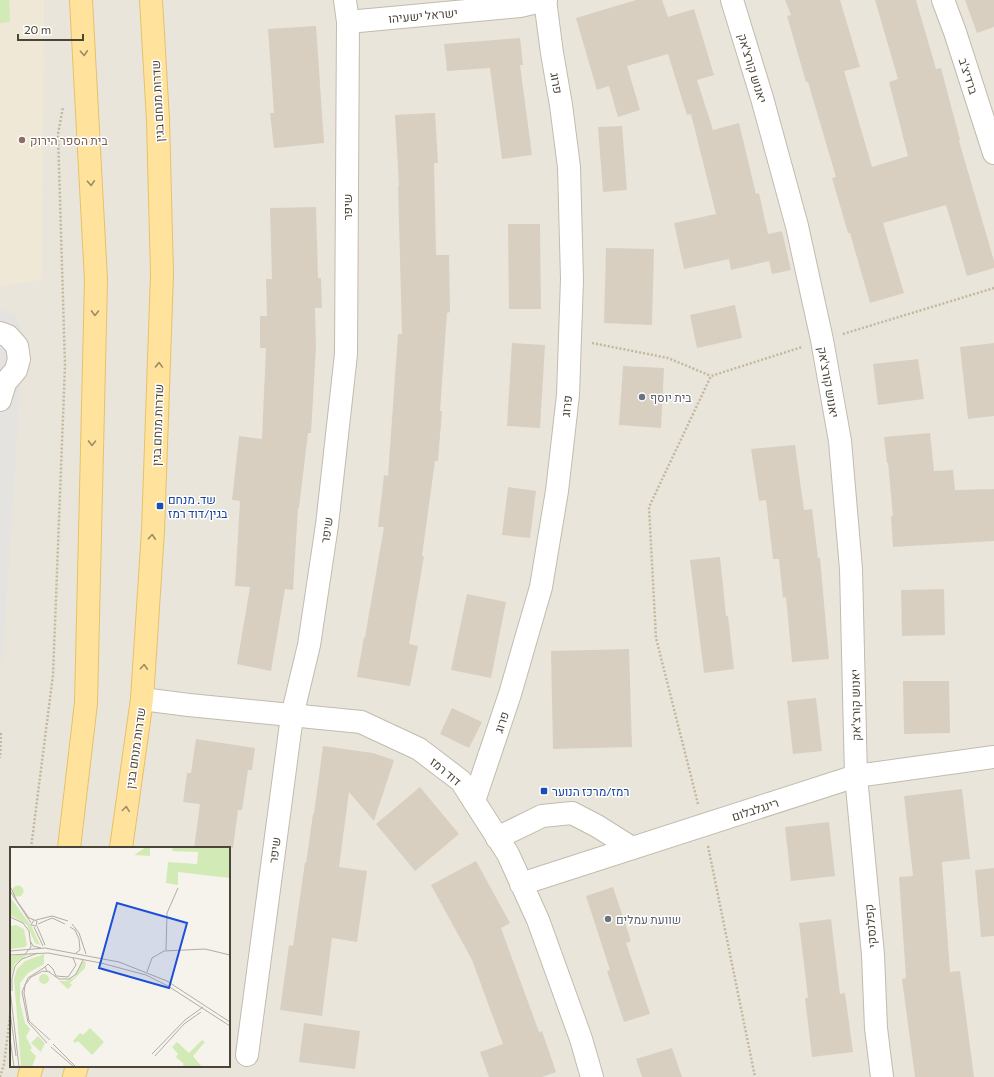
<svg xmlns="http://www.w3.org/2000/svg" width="994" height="1077" font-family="Commissioner,Heebo,sans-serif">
<rect width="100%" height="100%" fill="#f6f3ec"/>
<!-- residential -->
<path fill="#eae5da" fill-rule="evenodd" d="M0 0H994V1077H0ZM11 848H229V1066H11Z"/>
<!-- education -->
<polygon fill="#efe8d6" points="0,0 44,0 42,279 0,287"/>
<!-- green -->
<polygon fill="#d2eab5" points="0,0 9,0 10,22 0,23"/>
<!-- parking -->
<polygon fill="#e5e3e0" points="0,308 16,315 24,334 3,657 0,661"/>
<!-- building -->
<g fill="#d8cfc1">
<polygon points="636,0 662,0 668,17 694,9 714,75 697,80 713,130 739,123 756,194 759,193 768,234 782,231 791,270 772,274 769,261 731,270 729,259 684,269 674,223 716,214 691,114 687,115 668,54 627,66 640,110 618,117 609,86 597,90 576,18"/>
<polygon points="785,0 840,0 860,67 844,71 872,167 908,156 889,82 898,79 875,0 916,0 936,69 941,68 960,140 959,141 994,261 994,268 967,276 946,205 883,223 904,293 870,303 850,233 848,233 832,178 836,177 808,82 806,82 787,16 791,15"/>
<polygon points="965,0 994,0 994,27 977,33"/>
<polygon points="316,26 324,143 274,148 270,113 274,113 268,29"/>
<polygon points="520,38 523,65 520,65 532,155 502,159 490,68 447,71 444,44"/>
<polygon points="435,113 438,163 434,163 436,255 449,255 450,312 447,313 440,411 442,411 438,461 435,461 422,556 424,556 409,644 418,646 410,686 357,677 364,637 365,637 384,527 378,527 384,475 388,476 398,334 402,334 398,186 399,186 395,115"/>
<polygon points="622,126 627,190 603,192 598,127"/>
<polygon points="316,207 318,278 321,278 322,308 315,308 316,347 311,433 308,433 299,508 298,508 293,590 285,589 271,671 237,664 250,587 235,586 240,501 232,500 239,436 262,439 266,348 260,348 260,316 267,316 266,279 272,279 270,208"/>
<polygon points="508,224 540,224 541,309 509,309"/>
<polygon points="606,248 654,249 652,325 604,323"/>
<polygon points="735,305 742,338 697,348 690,315"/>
<polygon points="512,343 545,345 540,428 507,426"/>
<polygon points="994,343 994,416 968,419 960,347"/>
<polygon points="918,359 924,399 878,405 873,364"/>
<polygon points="623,366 664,368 661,428 619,425"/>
<polygon points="930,433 934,471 953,470 955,490 994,489 994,541 893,547 891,516 893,516 888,463 887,463 884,437"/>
<polygon points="795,445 804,510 812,509 818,558 820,558 829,659 792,662 786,597 783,598 779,559 773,559 766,500 759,501 751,449"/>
<polygon points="508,487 536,491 530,538 502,535"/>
<polygon points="720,557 726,616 728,616 734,669 704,673 690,560"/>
<polygon points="944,589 945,635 902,636 901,590"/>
<polygon points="467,594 506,602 491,678 451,670"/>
<polygon points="629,649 632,747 553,749 551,651"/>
<polygon points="903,681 949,681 950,733 904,734"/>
<polygon points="816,698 822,751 793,754 787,701"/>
<polygon points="452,708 482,722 469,748 440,734"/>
<polygon points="196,739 255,748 252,770 248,770 242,810 238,810 233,848 194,848 200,804 183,802 187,773 191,773"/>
<polygon points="323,746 373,753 394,760 374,821 349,792 339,867 367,871 357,942 332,938 322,1016 280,1010 289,945 293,946 305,862 306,863 313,814 314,814"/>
<polygon points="420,787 459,834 415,871 376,824"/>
<polygon points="962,789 970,859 942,862 950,972 960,971 974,1077 915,1077 902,979 906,978 899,877 913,876 904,796"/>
<polygon points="829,822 835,876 791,881 785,827"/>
<polygon points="476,861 510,923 501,928 539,1032 542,1031 556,1072 542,1077 489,1077 480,1052 503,1044 472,960 431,885"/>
<polygon points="994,868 994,936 981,937 975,870"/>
<polygon points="613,887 631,941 626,943 650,1014 624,1022 607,971 610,970 586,896"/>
<polygon points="831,919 840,994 845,993 853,1052 812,1057 805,998 808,998 799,923"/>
<polygon points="304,1023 360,1031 355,1069 299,1062"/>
<polygon points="672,1048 682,1077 642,1077 636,1059"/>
</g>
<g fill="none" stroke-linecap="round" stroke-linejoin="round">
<!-- minor casing -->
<g stroke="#c2bbae" stroke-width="24">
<g id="minor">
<polyline points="732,0 762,98 797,226 822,340 840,441 851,569 856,776 873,955 876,1028 882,1077"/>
<polyline points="943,0 955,32 994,153"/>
<polyline points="348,22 520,6 546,0"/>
<polyline points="0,333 8,336 17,346 19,359 16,370 5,383 0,400"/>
<polyline points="142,699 189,705 361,722 419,749 461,781 508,854 538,920 581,1039 592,1077"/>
<polyline points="474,801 510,694 541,587 557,491 568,395 572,279 569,167 561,105 552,53 545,0"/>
<polyline points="497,838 542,816 572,813 597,826 632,848"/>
<polyline points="521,884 856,776 994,757"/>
<polyline points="247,1055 292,716 309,645 327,525 346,354 348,22 345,0"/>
</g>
</g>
<!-- major casing -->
<g stroke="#e6c16a" stroke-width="24">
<g id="major">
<polyline points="69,848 86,703 96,280 81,0"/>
<polyline points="121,848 142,699 153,531 162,274 158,120 151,0"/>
<polyline points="29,1077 32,1066"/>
<polyline points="74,1077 77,1066"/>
</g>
</g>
<!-- path -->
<g stroke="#c4b79f" stroke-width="2.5" stroke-dasharray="2 2" stroke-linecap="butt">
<polyline points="843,334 994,288"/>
<polyline points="592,343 668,358 711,376"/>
<polyline points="0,734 1,734 0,758"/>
<polyline points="698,804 656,638 649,507 711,376 802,347"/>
<polyline points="708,846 755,1077"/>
<polyline points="31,848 53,675 65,365 58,134 63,107"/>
<polyline points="0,1077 4,1064 11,1009"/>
</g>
<!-- minor -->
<use href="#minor" stroke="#fff" stroke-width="22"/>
<!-- major -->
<use href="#major" stroke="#ffe39c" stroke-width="22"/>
</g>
<!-- one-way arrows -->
<defs><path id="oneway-chevron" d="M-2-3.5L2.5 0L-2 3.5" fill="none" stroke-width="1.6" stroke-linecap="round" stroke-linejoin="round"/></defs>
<g stroke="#9c8c66">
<use href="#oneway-chevron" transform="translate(84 53) rotate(87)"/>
<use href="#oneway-chevron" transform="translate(91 183) rotate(87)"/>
<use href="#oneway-chevron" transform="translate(95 313) rotate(91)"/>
<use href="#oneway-chevron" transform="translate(159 365) rotate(-88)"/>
<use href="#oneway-chevron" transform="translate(92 443) rotate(91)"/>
<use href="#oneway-chevron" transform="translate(152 537) rotate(-86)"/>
<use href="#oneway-chevron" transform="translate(144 667) rotate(-86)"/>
<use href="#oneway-chevron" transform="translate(126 809) rotate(-82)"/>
</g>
<!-- markers -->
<circle fill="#8d6e63" stroke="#fff" stroke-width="1.5" cx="22" cy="140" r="4"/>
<g fill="#6b7280" stroke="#fff" stroke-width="1.5">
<circle cx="642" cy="397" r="4"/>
<circle cx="608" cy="919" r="4"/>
</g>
<g fill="#1a4fb4" stroke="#fff" stroke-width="1.5">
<rect x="156" y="502" width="8" height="8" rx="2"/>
<rect x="540" y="787" width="8" height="8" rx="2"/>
</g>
<g text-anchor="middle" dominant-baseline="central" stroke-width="3" stroke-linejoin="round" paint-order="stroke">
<!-- street labels -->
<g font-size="12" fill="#4b4439" stroke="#fff">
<text transform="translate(423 15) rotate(-5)">ישראל ישעיהו</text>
<text transform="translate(753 68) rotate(73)">יאנוש קורצ'אק</text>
<text transform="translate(969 76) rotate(72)">ברדיצ'ב</text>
<text transform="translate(557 83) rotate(80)">פרוג</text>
<text transform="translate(157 101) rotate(-93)">שדרות מנחם בגין</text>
<text transform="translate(347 207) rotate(-90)">שיפר</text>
<text transform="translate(829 382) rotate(80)">יאנוש קורצ'אק</text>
<text transform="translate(566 406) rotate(-84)">פרוג</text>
<text transform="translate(157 425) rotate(-88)">שדרות מנחם בגין</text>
<text transform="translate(326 530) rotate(-82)">שיפר</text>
<text transform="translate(855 705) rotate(-91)">יאנוש קורצ'אק</text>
<text transform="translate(501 722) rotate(-71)">פרוג</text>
<text transform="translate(135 748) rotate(-82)">שדרות מנחם בגין</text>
<text transform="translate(446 771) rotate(40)">דוד רמז</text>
<text transform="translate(755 809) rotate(-18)">רינגלבלום</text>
<text transform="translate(274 850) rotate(-83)">שיפר</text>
<text transform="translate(870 926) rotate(-95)">קפלנסקי</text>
</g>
<!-- education labels -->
<g font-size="12" fill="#785e54" stroke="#fff" text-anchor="start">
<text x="30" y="140">בית הספר הירוק</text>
</g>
<!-- worship labels -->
<g font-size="12" fill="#5b616d" stroke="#fff" text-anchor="start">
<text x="650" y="397">בית יוסף</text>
<text x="616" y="919">שוועת עמלים</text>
</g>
<!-- transit labels -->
<g font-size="12" fill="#164399" stroke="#fff" text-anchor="start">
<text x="168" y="499">שד. מנחם<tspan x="168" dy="14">בגין/דוד רמז</tspan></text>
<text x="552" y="791">רמז/מרכז הנוער</text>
</g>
</g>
<!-- overview -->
<g transform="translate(10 847)">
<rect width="220" height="220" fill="#f6f3ec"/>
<path d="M136 0H140V9L124 8ZM163 0H220V31L168 25V38L156 36 158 15 187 17 188 5 162 4ZM2.5 44a5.5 5.5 0 1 1 11 0a5.5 5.5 0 1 1-11 0ZM0 50 22 80 30 98 25 96 17 78 0 68ZM6 78 14 82 17 98 15 100 0 102V79ZM18 107 4 118 0 133V109ZM34 107V117L18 126 10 136V155L15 176 20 182 16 190 22 201 20 203 26 209 22 220H11L4 132 7 122 15 114ZM73 114 76 115 75 121 60 136 62 138 58 142 49 134H56L64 130ZM29 132a5 5 0 1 1 10 0a5 5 0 1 1-10 0ZM80 181 94 195 82 208 68 194 65 196 63 194 70 186 73 188ZM28 189 35 196 31 205 21 196ZM192 193 195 195 183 209 192 220H172L174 217 166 210 168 207 162 200 167 195 179 206Z" fill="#d2eab5"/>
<path fill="none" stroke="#b2ada4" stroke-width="1" d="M0 39 7 54 19 71 27 74 26 79 21 78 24 73M0 44 21 76M0 70 13 76 19 84 21 100 15 107M26 73 42 69 58 74M28 77 42 71 55 77M62 77 69 86 76 107M27 79 35 98M24 80 33 99M60 80 65 83 69 92 70 103 66 106M21 95 23 99 31 101M156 103 157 66 168 41M0 104 35 101 109 115 157 134 220 175M0 108 38 106 91 116 136 128 158 139 220 179M35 120 18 131 12 145 18 175 37 196M43 122 46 129 58 130 66 118 63 111M37 124 35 120 38 117 43 122M39 125 49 132H59L66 127 73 113M137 125 142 111 154 104 195 102 220 108M0 142 9 220M2 144V131L5 119 12 112 28 106M0 164 6 209M0 191 4 220M40 193 19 174 14 146 15 138 21 130 33 124 40 125M43 197 66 220M41 200 64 220M142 207 175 173 193 160M145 209 174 177 191 165"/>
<path fill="#1d4ed8" fill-opacity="0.15" stroke="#1d4ed8" stroke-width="2" d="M107 56 177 76 159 141 89 121Z"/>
<rect width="220" height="220" fill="none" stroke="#4b4439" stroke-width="2"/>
</g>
<!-- scale -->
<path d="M18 34v6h65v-6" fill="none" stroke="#4b4439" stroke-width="2"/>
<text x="24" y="34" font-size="12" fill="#4b4439" stroke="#ffffff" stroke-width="3" paint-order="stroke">20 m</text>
</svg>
